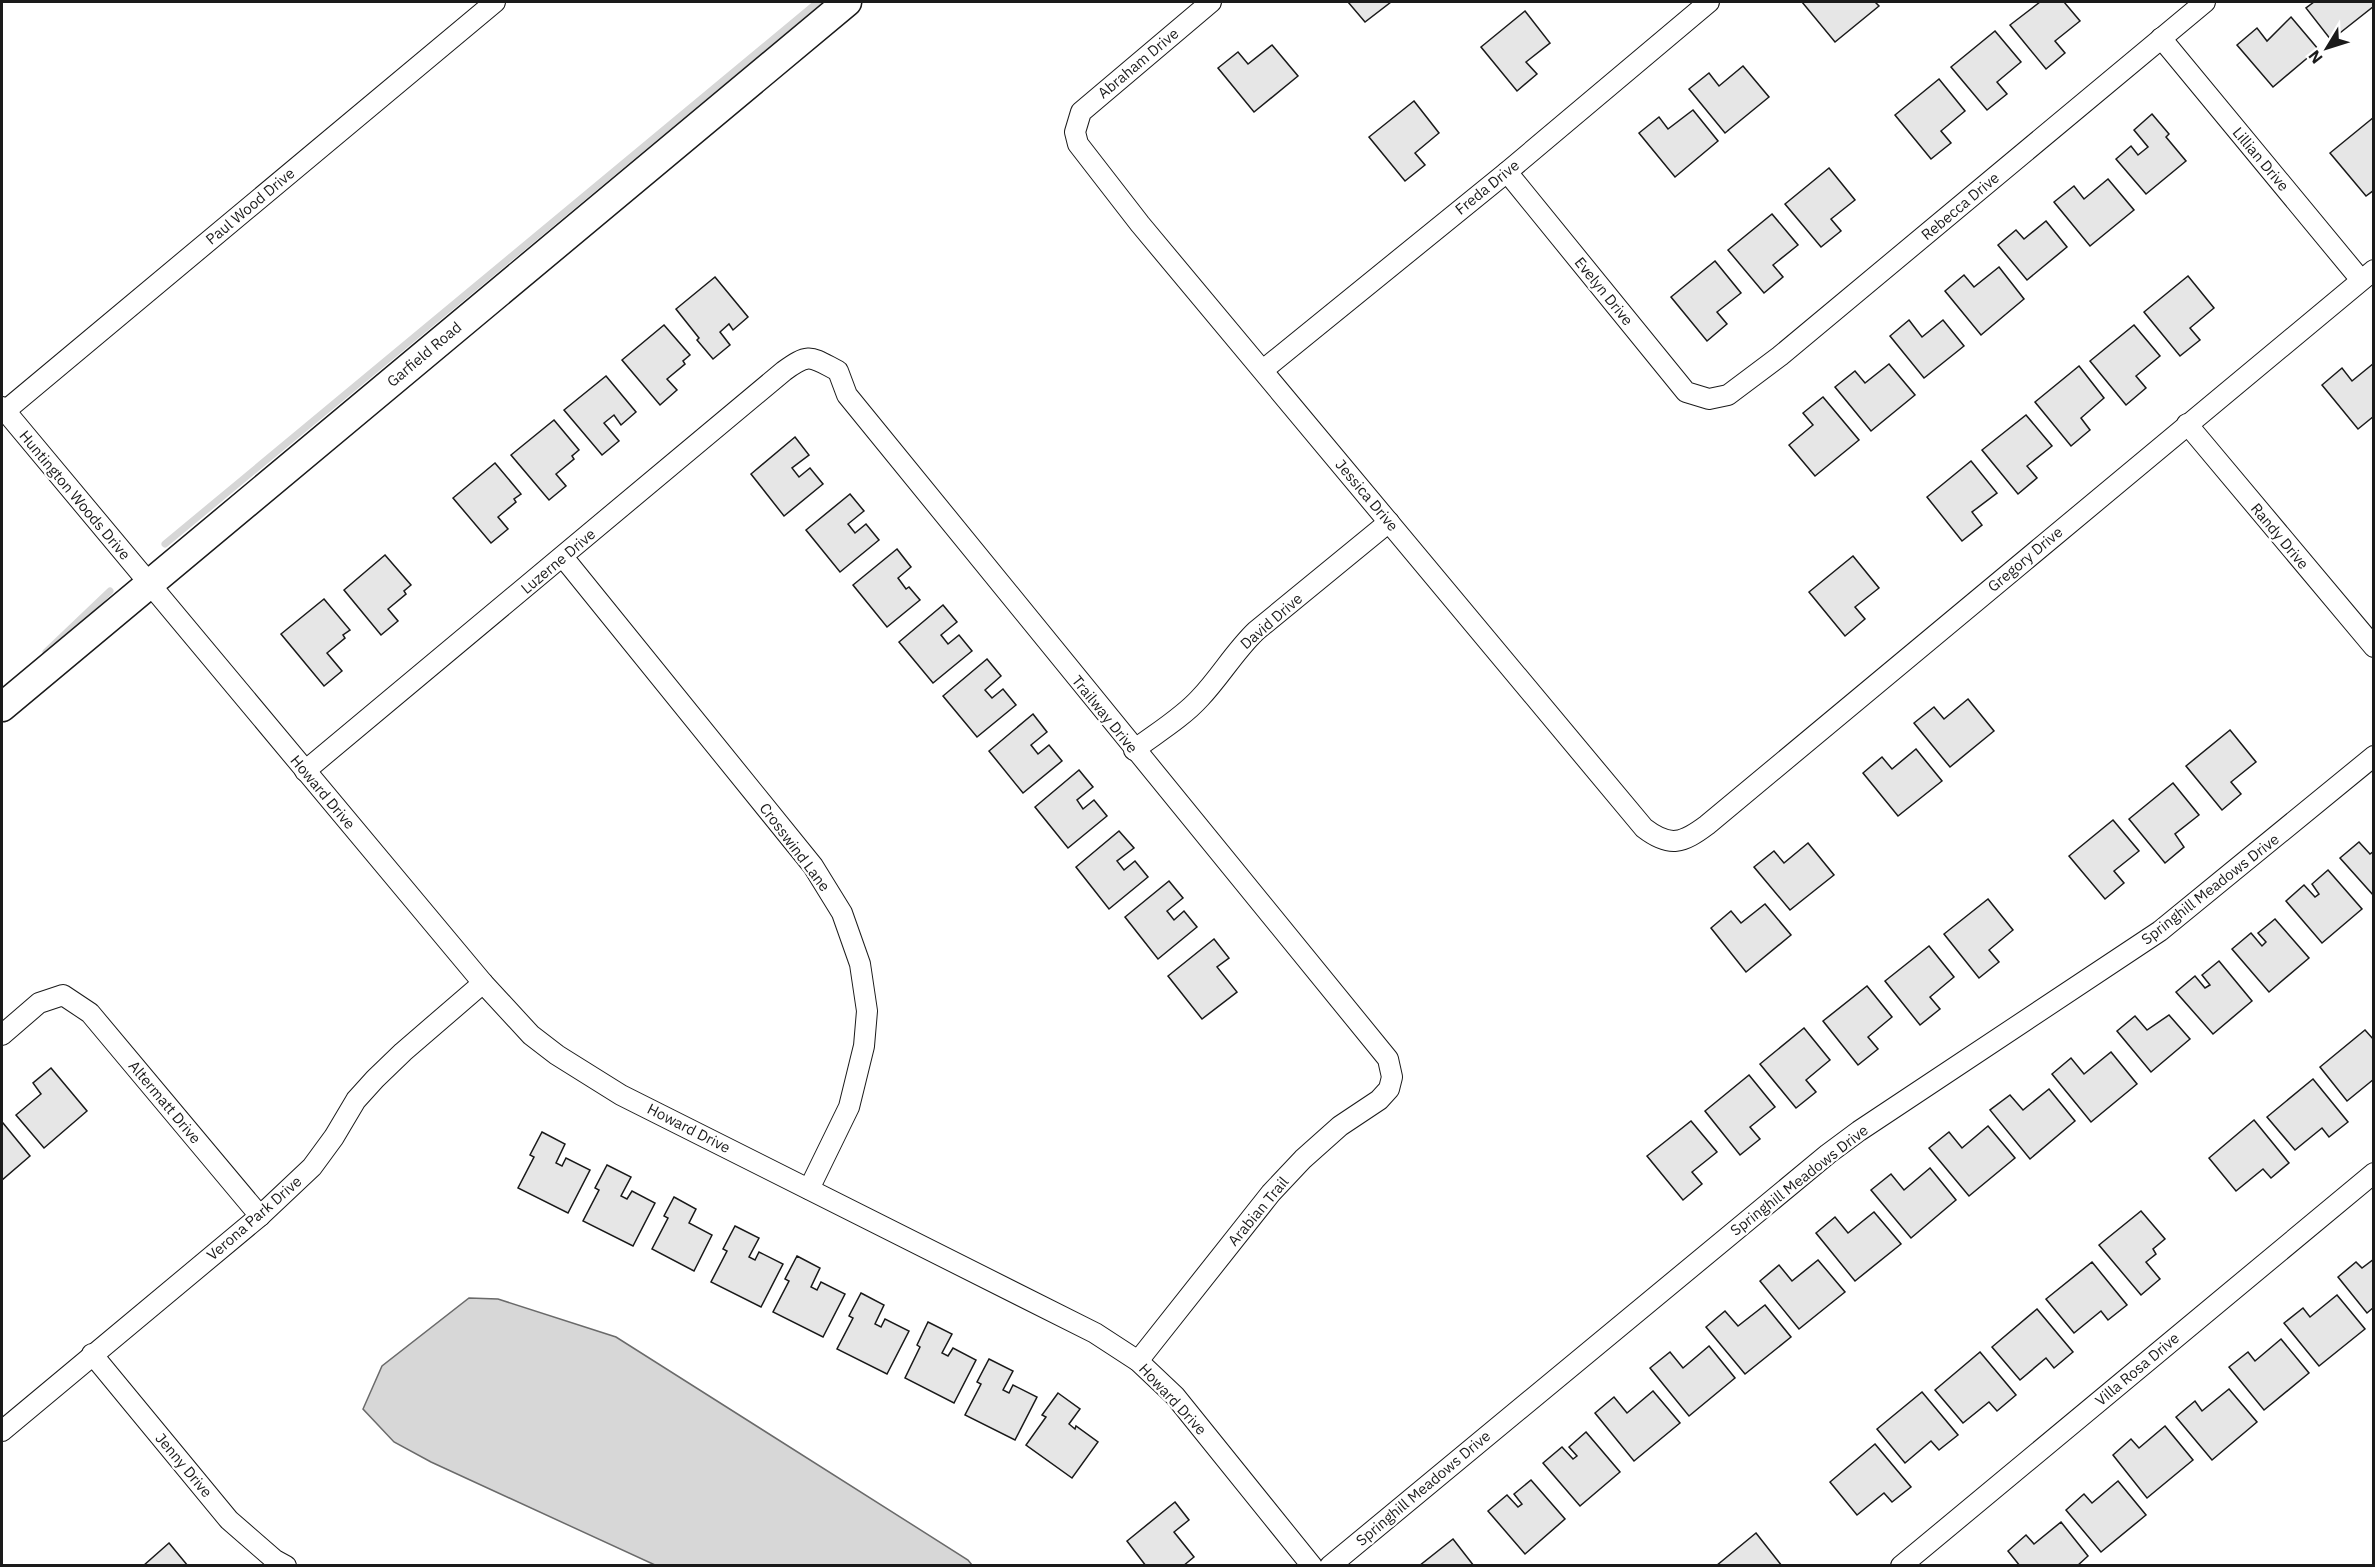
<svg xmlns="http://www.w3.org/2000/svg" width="2375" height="1567" font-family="'IBM Plex Sans',sans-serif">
<rect width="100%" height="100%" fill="#fff"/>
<!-- water -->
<polygon fill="#d7d7d7" stroke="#6a6a6a" stroke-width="1.5" points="469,1298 498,1299 616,1337 968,1560 972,1565 655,1565 431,1462 394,1442 363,1409 382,1366"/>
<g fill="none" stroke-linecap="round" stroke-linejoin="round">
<!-- stream -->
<g stroke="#d7d7d7" stroke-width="7">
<polyline points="165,544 818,2"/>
<polyline points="46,652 110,591"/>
</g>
</g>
<!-- building -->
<g fill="#e6e6e6" stroke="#1a1a1a" stroke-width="1.5">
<polygon points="1348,2 1391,2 1365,22"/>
<polygon points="1802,2 1875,2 1879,6 1835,42"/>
<polygon points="2040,2 2064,2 2080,21 2055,41 2065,53 2046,69 2010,25"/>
<polygon points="2314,2 2373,2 2374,6 2331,40 2306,8"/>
<polygon points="1525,11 1550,43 1526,62 1537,74 1517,91 1481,47"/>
<polygon points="2291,17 2318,49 2273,87 2237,45 2257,28 2267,41"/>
<polygon points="1995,31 2021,62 1997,82 2007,94 1987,110 1951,67"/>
<polygon points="1272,45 1298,76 1254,112 1218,68 1238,52 1248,64"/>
<polygon points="1743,66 1769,97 1725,133 1689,89 1709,73 1719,86"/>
<polygon points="1939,79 1965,111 1941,131 1951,143 1931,159 1895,115"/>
<polygon points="1414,101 1439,133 1415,153 1425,165 1405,181 1369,137"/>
<polygon points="1693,110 1718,141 1675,177 1639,133 1659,117 1668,129"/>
<polygon points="2152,114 2169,134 2166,137 2186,161 2146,194 2116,159 2131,146 2138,155 2148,147 2134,130"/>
<polygon points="2374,117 2374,190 2366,196 2330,153"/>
<polygon points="1829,168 1855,200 1831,219 1841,231 1821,247 1785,204"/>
<polygon points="2108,179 2134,210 2090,246 2054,202 2074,186 2084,199"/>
<polygon points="1772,214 1798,245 1773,265 1783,277 1764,293 1728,250"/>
<polygon points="2046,221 2067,247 2027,280 1998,245 2016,230 2024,239"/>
<polygon points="1715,261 1741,293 1717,312 1727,324 1707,341 1671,297"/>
<polygon points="1999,267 2024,299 1981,335 1945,291 1964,275 1974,287"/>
<polygon points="2188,276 2214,308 2190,328 2200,340 2180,356 2144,312"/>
<polygon points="715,277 748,317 733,330 729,324 720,332 730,345 713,359 697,340 699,338 676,309"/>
<polygon points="1909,320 1922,337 1943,320 1964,346 1924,378 1890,336"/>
<polygon points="664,325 690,355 683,361 685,364 667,379 677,390 660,405 622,360"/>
<polygon points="2134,325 2160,356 2136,376 2146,388 2126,405 2090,361"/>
<polygon points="2374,363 2374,416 2358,429 2322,385 2342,368 2352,381"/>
<polygon points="1889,364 1915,395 1871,431 1835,387 1855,371 1865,383"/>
<polygon points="2079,366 2104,398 2081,418 2090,430 2071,446 2035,402"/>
<polygon points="606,376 636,412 621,425 614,415 604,423 619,441 602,455 564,410"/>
<polygon points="1823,397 1859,440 1815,476 1789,445 1813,425 1803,413"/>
<polygon points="2026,415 2052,446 2027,466 2037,478 2018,494 1982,450"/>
<polygon points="554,420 579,450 572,456 574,459 556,474 566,486 549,500 511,455"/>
<polygon points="795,437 809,455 792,468 799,477 810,468 823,484 784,516 751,474"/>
<polygon points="1971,461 1997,493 1972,512 1982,525 1962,541 1927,497"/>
<polygon points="495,463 521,494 514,499 516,502 498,517 508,529 491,543 453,498"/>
<polygon points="850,494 864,511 848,524 855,533 866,524 879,540 840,572 806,530"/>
<polygon points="897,549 911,567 898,578 906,589 909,587 920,600 887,627 853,585"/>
<polygon points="385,555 411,585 404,591 406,594 388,609 398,621 381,635 344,590"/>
<polygon points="1853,556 1879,588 1855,607 1865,619 1845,636 1809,592"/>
<polygon points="324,599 350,630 343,635 345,638 327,653 342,671 324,686 281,634"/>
<polygon points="943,605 957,622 941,635 948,644 959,635 972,651 933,683 899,642"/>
<polygon points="987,659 1001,676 985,690 992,698 1003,689 1016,705 977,737 943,696"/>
<polygon points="1968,699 1994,731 1950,767 1914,723 1934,707 1944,719"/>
<polygon points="1033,714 1047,732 1031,745 1038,754 1049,745 1062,761 1023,793 989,751"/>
<polygon points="2230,730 2256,762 2231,782 2241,794 2222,810 2186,766"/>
<polygon points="1916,749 1942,781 1898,816 1863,773 1882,757 1892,769"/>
<polygon points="1079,770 1093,787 1077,800 1083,809 1094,800 1107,816 1068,848 1035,807"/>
<polygon points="2173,783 2199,815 2175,834 2184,847 2165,863 2129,819"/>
<polygon points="2113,820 2139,851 2114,871 2124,883 2105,899 2069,856"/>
<polygon points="1119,831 1134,848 1117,861 1124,870 1135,861 1148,877 1109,909 1076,867"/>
<polygon points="2359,842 2370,854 2374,851 2374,896 2340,858"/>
<polygon points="1808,843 1834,875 1790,910 1754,867 1774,851 1784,863"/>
<polygon points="2328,870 2362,909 2322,943 2286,901 2304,885 2315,897 2319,894 2312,884"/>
<polygon points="1169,881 1183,898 1167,911 1174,920 1184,911 1197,927 1158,959 1125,917"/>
<polygon points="1988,899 2013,930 1989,950 1999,962 1979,978 1944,934"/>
<polygon points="1765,904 1791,935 1746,972 1711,928 1731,911 1741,923"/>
<polygon points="2275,919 2309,958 2269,992 2232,949 2251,933 2262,946 2266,942 2258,933"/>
<polygon points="1214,939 1229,958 1217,967 1237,992 1202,1019 1168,976"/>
<polygon points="1929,946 1954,977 1930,997 1940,1009 1920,1025 1885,981"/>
<polygon points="2219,961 2252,1001 2213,1034 2176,992 2195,976 2205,988 2210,985 2202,975"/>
<polygon points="1867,986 1892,1017 1868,1037 1878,1049 1858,1065 1823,1021"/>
<polygon points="2169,1015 2190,1039 2151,1072 2117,1031 2135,1016 2147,1030"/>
<polygon points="1804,1028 1830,1060 1806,1080 1816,1092 1796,1108 1760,1064"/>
<polygon points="2365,1030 2374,1040 2374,1079 2347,1101 2320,1067"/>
<polygon points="2111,1052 2137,1084 2091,1122 2052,1074 2071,1058 2084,1074"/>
<polygon points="51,1068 87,1111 44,1148 16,1115 41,1094 33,1083"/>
<polygon points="1749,1075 1775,1107 1750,1127 1760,1139 1740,1155 1705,1111"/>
<polygon points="2313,1079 2348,1122 2329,1137 2322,1128 2295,1150 2267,1117"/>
<polygon points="2049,1089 2075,1121 2030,1159 1990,1110 2010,1095 2023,1110"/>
<polygon points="2254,1120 2289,1163 2271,1178 2263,1169 2236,1191 2209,1158"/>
<polygon points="1691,1121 1717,1152 1692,1172 1702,1184 1683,1200 1647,1156"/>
<polygon points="3,1123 30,1156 2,1180 2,1124"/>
<polygon points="1988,1126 2015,1158 1969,1196 1929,1148 1949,1132 1962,1148"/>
<polygon points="542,1132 565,1144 556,1163 562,1166 566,1158 590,1170 568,1213 518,1188 534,1157 530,1155"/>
<polygon points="607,1165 631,1177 621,1196 627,1199 632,1191 655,1203 633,1246 583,1221 599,1190 595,1188"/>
<polygon points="1930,1168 1956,1200 1911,1238 1871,1190 1891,1174 1904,1190"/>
<polygon points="674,1197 696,1209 689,1223 712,1235 694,1271 652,1249 668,1218 664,1216"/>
<polygon points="2141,1211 2165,1239 2153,1249 2156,1254 2146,1262 2160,1279 2141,1295 2099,1245"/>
<polygon points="1874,1212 1901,1244 1855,1281 1816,1233 1835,1217 1848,1233"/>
<polygon points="735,1226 759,1238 749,1257 755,1260 759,1252 783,1264 761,1307 711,1282 727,1251 723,1249"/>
<polygon points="797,1256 820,1268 811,1287 817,1290 821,1282 845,1294 823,1337 773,1312 789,1281 785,1279"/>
<polygon points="2374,1259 2374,1307 2367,1313 2338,1277 2356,1262 2362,1268"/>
<polygon points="1818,1260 1845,1292 1799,1329 1760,1281 1779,1265 1792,1281"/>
<polygon points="2092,1262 2127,1305 2108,1320 2101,1311 2074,1333 2046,1299"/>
<polygon points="861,1293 884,1305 875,1324 881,1327 885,1319 909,1331 887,1374 837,1349 853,1318 849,1316"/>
<polygon points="2337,1295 2365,1329 2319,1366 2284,1323 2303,1308 2310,1317"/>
<polygon points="1765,1305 1791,1337 1745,1374 1706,1327 1725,1311 1738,1326"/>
<polygon points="2037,1309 2073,1352 2054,1368 2046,1358 2020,1380 1992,1347"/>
<polygon points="928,1322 952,1334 942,1353 948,1356 953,1348 976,1360 954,1403 905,1378 920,1347 917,1345"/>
<polygon points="2281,1339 2309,1373 2264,1410 2229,1367 2248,1352 2255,1361"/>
<polygon points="1709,1346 1735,1378 1689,1416 1650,1368 1670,1352 1683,1368"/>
<polygon points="1980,1352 2016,1395 1997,1411 1989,1402 1963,1423 1935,1390"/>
<polygon points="989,1359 1013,1371 1003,1390 1009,1393 1013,1385 1037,1397 1015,1440 965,1415 981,1384 977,1382"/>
<polygon points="2229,1389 2257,1422 2212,1460 2176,1417 2195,1401 2202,1411"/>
<polygon points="1653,1391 1680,1423 1634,1461 1595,1413 1614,1397 1627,1413"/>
<polygon points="1922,1392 1958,1435 1939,1450 1931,1441 1905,1463 1877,1429"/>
<polygon points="1058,1393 1080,1409 1069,1424 1075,1429 1076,1426 1098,1442 1072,1478 1026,1445 1046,1417 1042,1415"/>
<polygon points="2165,1426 2193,1460 2147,1498 2113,1455 2131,1439 2139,1448"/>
<polygon points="1586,1432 1620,1472 1580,1506 1543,1463 1562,1447 1573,1459 1577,1456 1569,1447"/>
<polygon points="1875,1444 1911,1487 1892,1502 1884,1493 1857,1515 1830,1482"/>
<polygon points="1531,1480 1565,1519 1525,1554 1488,1511 1507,1495 1518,1507 1522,1504 1514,1494"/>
<polygon points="2118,1481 2146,1515 2101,1552 2066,1510 2084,1494 2092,1503"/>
<polygon points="1175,1502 1189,1520 1174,1532 1194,1557 1183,1566 1146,1566 1127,1541"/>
<polygon points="2061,1522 2088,1556 2077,1566 2020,1566 2008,1551 2026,1535 2034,1544"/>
<polygon points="1756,1533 1782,1566 1716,1566"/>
<polygon points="1453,1539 1474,1566 1419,1566"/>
<polygon points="169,1543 188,1566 143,1566"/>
</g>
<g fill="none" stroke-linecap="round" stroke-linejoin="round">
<!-- street casing -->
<g stroke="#1a1a1a" stroke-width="22">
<g id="street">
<path d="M1211 2 1081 112 1075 132 1078 144 1140 224 1644 828C1670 848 1683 843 1707 825L2374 270"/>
<polyline points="2161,38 2361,280"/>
<polyline points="1507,172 1686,392 1709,399 1728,395 1780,356 2205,2"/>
<polyline points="1263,370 1507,172 1709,2"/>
<polyline points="2,407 483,983 531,1035 557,1055 621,1095 1095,1333 1138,1361 1175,1396 1312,1566"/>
<polyline points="5,411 495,2"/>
<polyline points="2187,424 2374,647"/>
<polyline points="563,557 813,866 842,913 860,964 867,1011 864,1046 849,1107 809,1189"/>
<path d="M1134 750C1155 734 1182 718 1200 698 1220 677 1235 651 1256 631L1389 522"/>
<path d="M305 771 784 371C810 352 811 357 838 371L847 395 1388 1059 1392 1077 1389 1089 1379 1100 1340 1126 1303 1159 1271 1193 1138 1361"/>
<polyline points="2,1035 39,1003 63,995 90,1013 260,1216"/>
<polyline points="92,1354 229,1520 275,1560 286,1566"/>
<polyline points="2,1431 260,1216 312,1167 334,1137 356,1100 375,1079 403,1052 483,983"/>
<polyline points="1330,1566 1828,1154 1859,1131 2160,931 2374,756"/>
<polyline points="1901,1566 2374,1173"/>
</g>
</g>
<!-- secondary casing -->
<g stroke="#1a1a1a" stroke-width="31">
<polyline id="secondary" points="2,707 847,2"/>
</g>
<!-- street -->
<use href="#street" stroke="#fff" stroke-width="20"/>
<!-- secondary -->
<use href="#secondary" stroke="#fff" stroke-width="28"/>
</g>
<g text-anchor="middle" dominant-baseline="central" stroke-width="4.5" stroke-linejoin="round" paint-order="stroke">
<!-- street labels -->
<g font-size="15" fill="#1a1a1a" stroke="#fff">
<text transform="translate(1138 63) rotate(-40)">Abraham Drive</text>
<text transform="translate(2261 159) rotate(50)">Lillian Drive</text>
<text transform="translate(1487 187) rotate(-39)">Freda Drive</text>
<text transform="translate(250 206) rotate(-40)">Paul Wood Drive</text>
<text transform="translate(1960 206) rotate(-40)">Rebecca Drive</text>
<text transform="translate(1604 291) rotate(51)">Evelyn Drive</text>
<text transform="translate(424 354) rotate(-40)">Garfield Road</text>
<text transform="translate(75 495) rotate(50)">Huntington Woods Drive</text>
<text transform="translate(1367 495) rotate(50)">Jessica Drive</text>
<text transform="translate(2280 536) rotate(50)">Randy Drive</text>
<text transform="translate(2025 559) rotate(-40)">Gregory Drive</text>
<text transform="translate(558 561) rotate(-40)">Luzerne Drive</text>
<text transform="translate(1271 621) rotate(-41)">David Drive</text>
<text transform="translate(1105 714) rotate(51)">Trailway Drive</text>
<text transform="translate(323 792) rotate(50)">Howard Drive</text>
<text transform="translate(795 847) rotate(53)">Crosswind Lane</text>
<text transform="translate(2210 889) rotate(-38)">Springhill Meadows Drive</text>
<text transform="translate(165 1102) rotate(50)">Altermatt Drive</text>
<text transform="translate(689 1128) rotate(27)">Howard Drive</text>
<text transform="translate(1799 1180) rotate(-38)">Springhill Meadows Drive</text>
<text transform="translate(1258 1211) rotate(-50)">Arabian Trail</text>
<text transform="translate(254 1218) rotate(-41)">Verona Park Drive</text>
<text transform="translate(2137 1369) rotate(-40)">Villa Rosa Drive</text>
<text transform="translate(1173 1399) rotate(47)">Howard Drive</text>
<text transform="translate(184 1465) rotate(50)">Jenny Drive</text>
<text transform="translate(1423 1488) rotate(-40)">Springhill Meadows Drive</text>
</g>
</g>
<!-- border -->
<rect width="2375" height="1567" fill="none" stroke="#1a1a1a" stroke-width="6"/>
<!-- north arrow -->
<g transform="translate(2327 48) rotate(232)" stroke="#ffffff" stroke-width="4.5" paint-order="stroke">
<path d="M0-4.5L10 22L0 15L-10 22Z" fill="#1a1a1a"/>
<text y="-9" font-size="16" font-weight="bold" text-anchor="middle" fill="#1a1a1a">N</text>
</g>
</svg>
